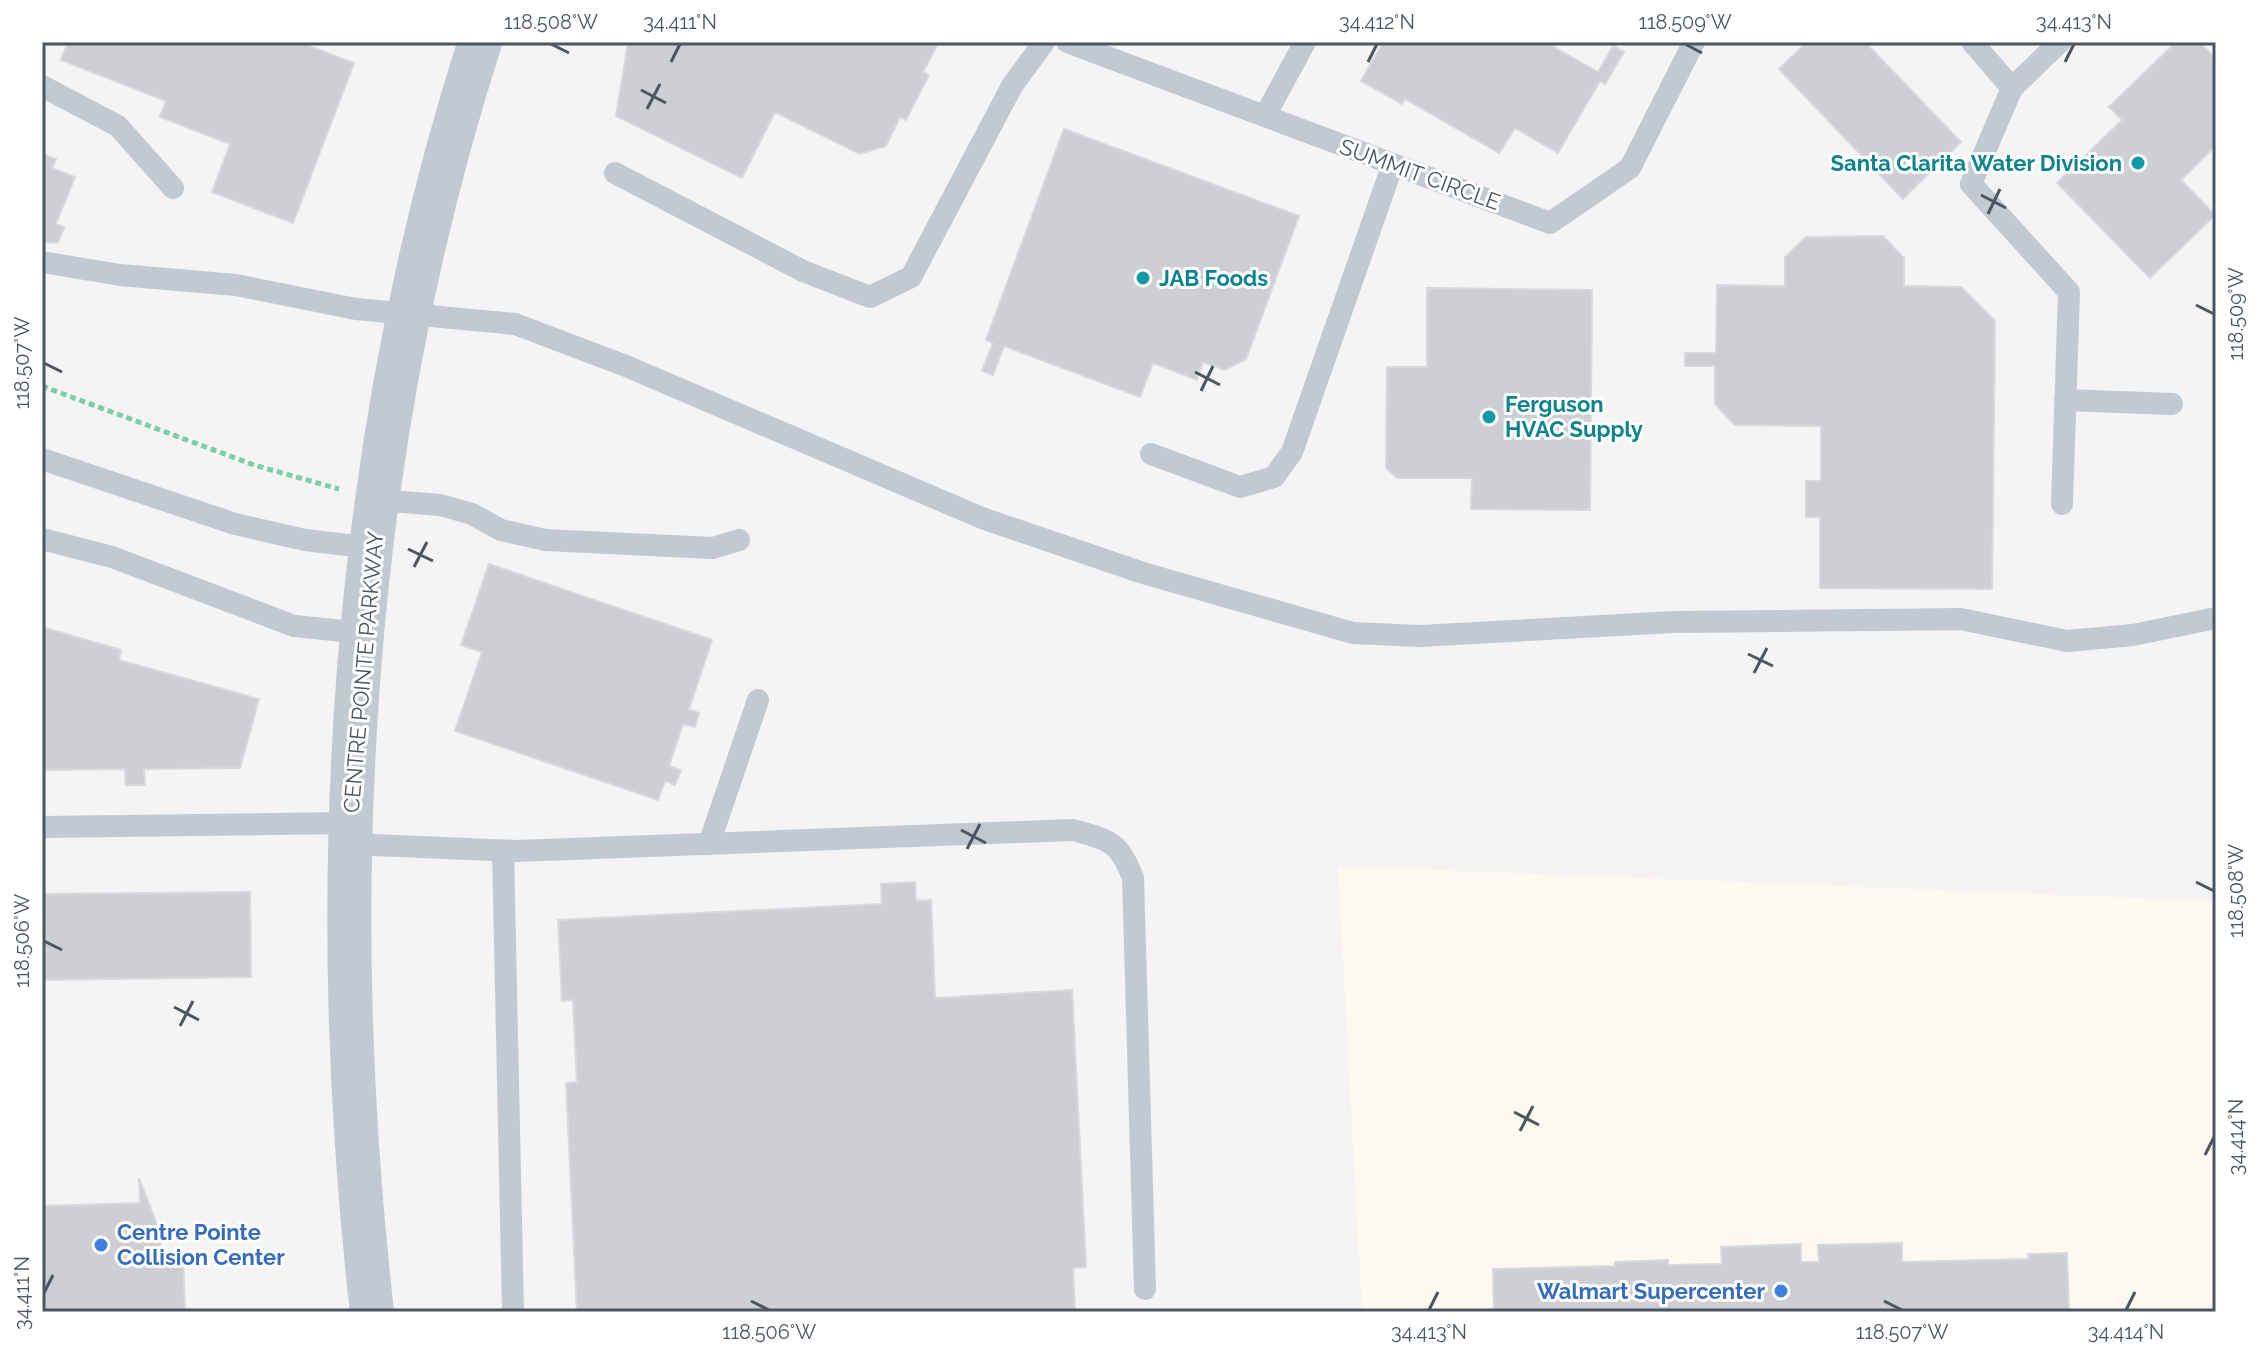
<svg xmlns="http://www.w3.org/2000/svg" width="2258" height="1354" font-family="Raleway,sans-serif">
<rect width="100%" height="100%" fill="#f5f3f3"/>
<!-- commercial -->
<polygon fill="#fdf9ef" points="1338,866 2216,901 2216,1312 1362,1312"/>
<!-- building -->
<g fill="#cdcfd5" stroke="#d7d9de" stroke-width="2">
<polygon points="62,42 299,42 354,63 293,223 212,192 230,144 160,117 166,101 61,60 67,44"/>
<polygon points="628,42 937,42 938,44 923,72 929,75 906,120 900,117 886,146 860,154 775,112 742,178 616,116"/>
<polygon points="1383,42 1545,42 1598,72 1613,46 1624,52 1605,84 1600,81 1558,153 1515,128 1499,153 1405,99 1402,104 1361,81"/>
<polygon points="1807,42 1865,42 1961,142 1903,199 1779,69"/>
<polygon points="2176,42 2199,42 2216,59 2216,145 2181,180 2215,215 2150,278 2057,183 2122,120 2109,107"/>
<polygon points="1064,129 1299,216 1246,359 1225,370 1203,362 1197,380 1153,363 1140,397 1004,346 993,375 982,371 993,343 986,340"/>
<polygon points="42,154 56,159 52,168 75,177 56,224 64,227 58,243 42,242"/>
<polygon points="1883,236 1904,258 1904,286 1961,287 1995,321 1992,589 1820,588 1820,517 1806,517 1806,481 1821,481 1821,426 1735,425 1715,404 1715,366 1685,366 1685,353 1716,353 1717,285 1785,286 1785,257 1806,237"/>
<polygon points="1427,288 1592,290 1590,510 1471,509 1472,478 1397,478 1386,468 1387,367 1427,367"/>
<polygon points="489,564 712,640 689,709 699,713 695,727 683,724 669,766 681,770 675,785 665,781 658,800 455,731 482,652 461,645"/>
<polygon points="42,627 121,650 119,660 259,699 240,768 144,769 145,785 126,785 125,769 42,770"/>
<polygon points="915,882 916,901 931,900 935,998 1072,990 1086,1267 1073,1268 1075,1312 577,1312 566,1083 577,1082 573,1000 562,1001 558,920 882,904 881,884"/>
<polygon points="250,892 251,977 42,980 42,894"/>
<polygon points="139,1178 161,1235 159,1259 183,1257 185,1312 42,1312 42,1206 140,1203"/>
<polygon points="1902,1243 1902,1262 2029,1259 2028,1254 2067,1253 2069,1312 1494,1312 1493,1269 1615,1266 1615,1262 1668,1260 1668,1265 1722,1264 1721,1247 1801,1244 1801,1262 1819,1262 1818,1245"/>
</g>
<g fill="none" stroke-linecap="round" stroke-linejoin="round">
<!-- path -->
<polyline stroke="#7ad0a6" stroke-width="5" stroke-dasharray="6 4" stroke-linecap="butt" points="42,386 254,465 339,489"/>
<!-- service -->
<g stroke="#c1cad2" stroke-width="22">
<polyline points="1067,42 1550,223 1630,168 1694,42"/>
<polyline points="1972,42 2012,88 1971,184 2069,292 2062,504"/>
<polyline points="42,86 118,126 173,188"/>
<polyline points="2012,88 2060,42"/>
<polyline points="1265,116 1305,42"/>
<polyline points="615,173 803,271 870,297 911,277 1012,86 1044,42"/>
<polyline points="42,262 120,275 236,285 356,309 515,324 626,366 982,518 1143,573 1353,633 1420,636 1674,622 1961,619 2067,641 2133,635 2216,618"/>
<polyline points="2065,400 2172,404"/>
<polyline points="1151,454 1240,487 1274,477 1292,452 1393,164"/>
<polyline points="42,459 235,524 305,540 372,548"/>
<polyline points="379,500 440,505 472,514 501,530 545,540 713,548 739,540"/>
<polyline points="42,539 112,557 294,626 363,633"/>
<polyline points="42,827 350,823"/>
<path d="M350 844 517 851 1073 830C1109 840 1119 841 1133 878L1145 1289"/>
<polyline points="709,844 758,700"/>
<polyline points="503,851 513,1312"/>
</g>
<!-- tertiary -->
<path stroke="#c1cad2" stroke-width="44" d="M372 1312C324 889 349 449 480 42"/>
</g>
<!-- ticks -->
<path fill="none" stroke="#4a5661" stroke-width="3" d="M551 44 569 53M1685 44 1702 53M671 62 680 44M1368 62 1377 44M2065 62 2074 44M641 90 666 103M647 109 660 84M1981 195 2006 208M1988 214 2000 189M2196 305 2214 314M44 363 62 372M1195 372 1220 385M1201 391 1213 366M408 549 433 561M414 567 427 542M1748 654 1773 666M1754 673 1767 648M961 830 986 843M967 849 980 824M2196 882 2214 891M44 941 62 950M174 1007 199 1020M180 1026 193 1001M1514 1112 1539 1125M1520 1131 1533 1106M2205 1155 2214 1137M44 1293 53 1275M751 1301 769 1310M1884 1301 1902 1310M1429 1310 1438 1292M2126 1310 2135 1292"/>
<!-- markers -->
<g fill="#0f9aa8" stroke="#fff" stroke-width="3">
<circle cx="2138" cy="163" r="8"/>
<circle cx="1143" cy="278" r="8"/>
<circle cx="1489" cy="417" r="8"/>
</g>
<g fill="#3f7fe0" stroke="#fff" stroke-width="3">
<circle cx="101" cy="1245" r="8"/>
<circle cx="1781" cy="1291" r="8"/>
</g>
<g text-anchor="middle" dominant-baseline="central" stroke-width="6" stroke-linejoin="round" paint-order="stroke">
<!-- culture labels -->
<g font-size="22" font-weight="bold" fill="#0d838f" stroke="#fff" text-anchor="start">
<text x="2122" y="163" text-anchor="end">Santa Clarita Water Division</text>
<text x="1159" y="278">JAB Foods</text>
<text x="1505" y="404">Ferguson<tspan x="1505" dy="25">HVAC Supply</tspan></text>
</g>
<!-- street labels -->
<g font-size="22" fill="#4a5661" stroke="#fff">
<text transform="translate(1420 174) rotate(20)">SUMMIT CIRCLE</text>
<text transform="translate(363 672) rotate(-85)">CENTRE POINTE PARKWAY</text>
</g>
<!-- shop labels -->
<g font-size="22" font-weight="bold" fill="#366cbe" stroke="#fff" text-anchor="start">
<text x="117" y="1232">Centre Pointe<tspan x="117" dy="25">Collision Center</tspan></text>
<text x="1765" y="1291" text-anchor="end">Walmart Supercenter</text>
</g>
</g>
<!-- border -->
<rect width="2258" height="1354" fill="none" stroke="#ffffff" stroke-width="88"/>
<rect x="44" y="44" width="2170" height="1266" fill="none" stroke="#4a5661" stroke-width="3"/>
<g font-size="20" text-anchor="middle" fill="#4a5661">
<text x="551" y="29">118.508°W</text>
<text x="680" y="29">34.411°N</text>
<text x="1377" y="29">34.412°N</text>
<text x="1685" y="29">118.509°W</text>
<text x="2074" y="29">34.413°N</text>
<text transform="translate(2236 314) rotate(-90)" y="7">118.509°W</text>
<text transform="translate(22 363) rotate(-90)" y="7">118.507°W</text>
<text transform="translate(2236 891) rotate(-90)" y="7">118.508°W</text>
<text transform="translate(22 941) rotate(-90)" y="7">118.506°W</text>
<text transform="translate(2236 1137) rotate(-90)" y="7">34.414°N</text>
<text transform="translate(22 1293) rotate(-90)" y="7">34.411°N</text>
<text x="769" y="1339">118.506°W</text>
<text x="1429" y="1339">34.413°N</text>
<text x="1902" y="1339">118.507°W</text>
<text x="2126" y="1339">34.414°N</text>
</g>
</svg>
